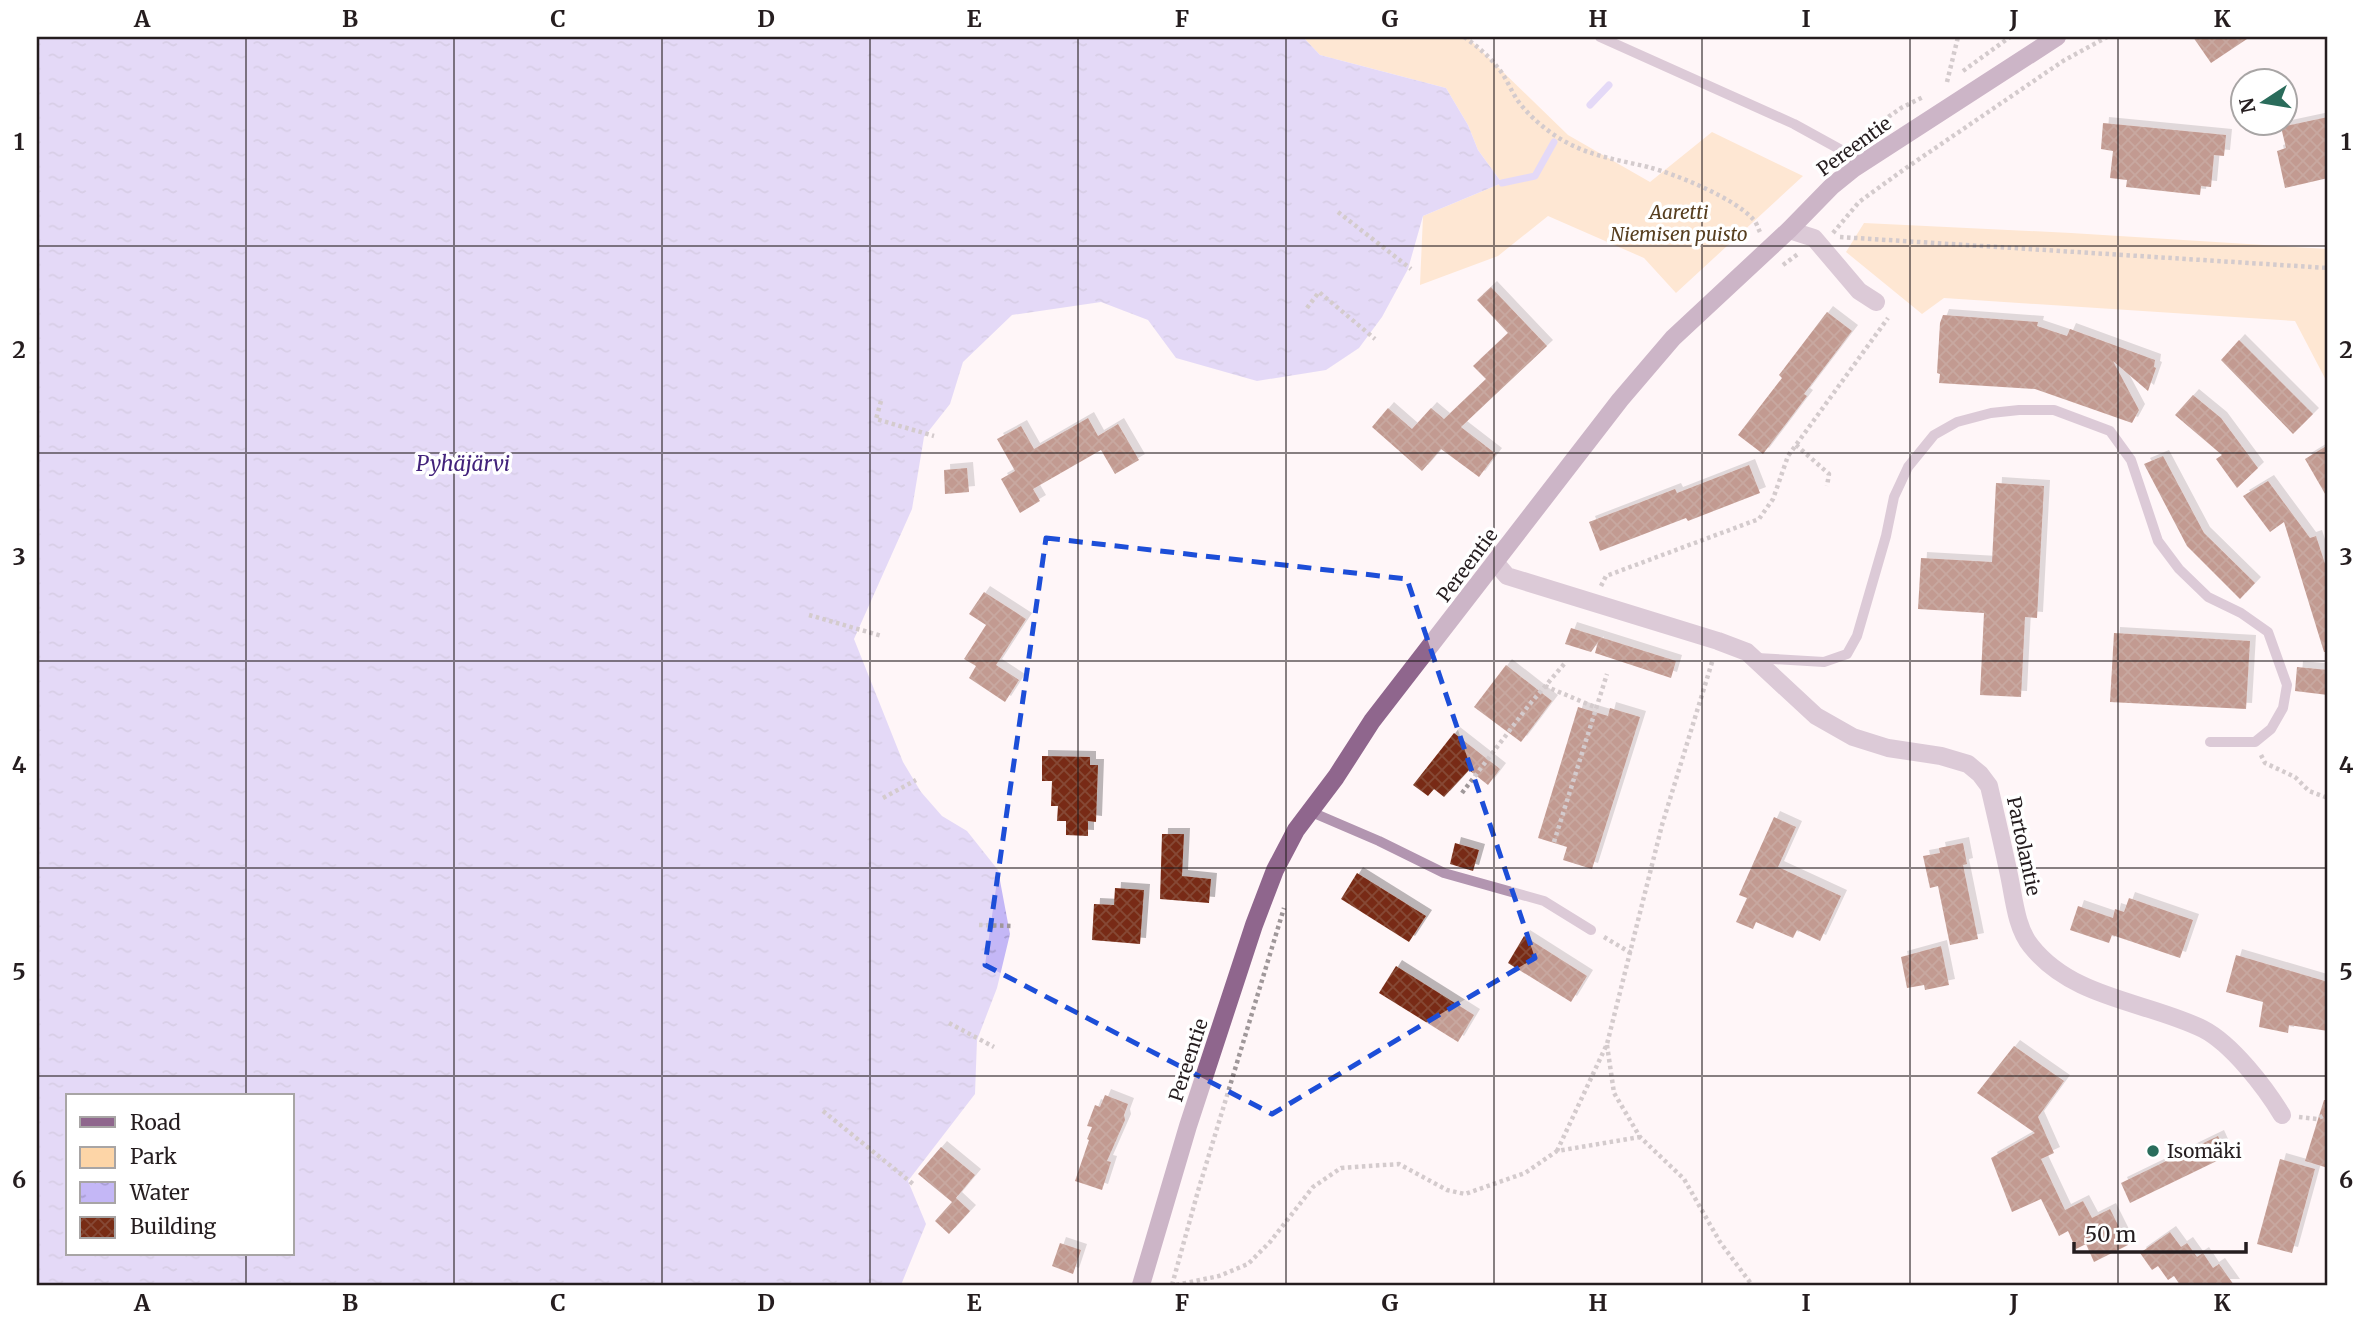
<svg xmlns="http://www.w3.org/2000/svg" width="2365" height="1322" font-family="Merriweather,serif">
<defs>
<pattern id="water-ripples" width="26" height="14" patternUnits="userSpaceOnUse" patternTransform="scale(1.75)"><rect width="26" height="14" fill="#c4b7f6"/><path d="M2 4q2-2 4 0t4 0M15 11q2-2 4 0t4 0" fill="none" stroke="#a89dd2"/></pattern>
<pattern id="building-cross-hatch" width="8" height="8" patternUnits="userSpaceOnUse" patternTransform="scale(1.75)"><rect width="8" height="8" fill="#782c15"/><path d="M0 0l8 8M0 8l8-8" fill="none" stroke="#864936"/></pattern>
<filter id="shadow"><feDropShadow dx="6" dy="-6" stdDeviation="0" flood-color="#0004"/></filter>
</defs>
<rect width="100%" height="100%" fill="#fff6f8"/>
<!-- green -->
<g fill="#fdd5a7">
<polygon points="1303,37 1467,37 1568,135 1650,182 1712,132 1803,176 1676,293 1644,258 1548,216 1498,256 1420,285 1423,216 1502,183 1478,150 1468,125 1446,88 1320,55"/>
<polygon points="1864,223 2071,233 2328,249 2328,384 2295,321 1944,298 1922,314 1846,252"/>
</g>
<!-- water -->
<path fill="url(#water-ripples)" fill-rule="evenodd" d="M37 37H1303L1320 55 1446 88 1468 125 1478 150 1502 183 1423 216 1408 269 1382 317 1359 348 1326 370 1257 381 1176 358 1148 320 1101 302 1012 315 963 362 950 404 924 437 912 509 854 639 903 762 921 792 942 816 967 831 998 870 1010 934 997 988 977 1040 975 1094 908 1181 926 1224 901 1285H37ZM68 1096H292V1254H68Z"/>
<g fill="none" stroke-linecap="round" stroke-linejoin="round">
<!-- stream -->
<g stroke="#c4b7f6" stroke-width="7">
<polyline points="1590,105 1609,85"/>
<polyline points="1502,183 1535,176 1554,142"/>
</g>
</g>
<!-- building -->
<g fill="url(#building-cross-hatch)" filter="url(#shadow)">
<polygon points="2193,37 2250,37 2211,63"/>
<polygon points="2328,117 2328,178 2285,188 2277,151 2286,148 2281,127"/>
<polygon points="2103,123 2226,135 2224,156 2214,155 2211,187 2201,186 2200,195 2126,187 2127,180 2110,178 2113,151 2101,149"/>
<polygon points="1491,287 1547,346 1461,427 1496,454 1479,477 1441,449 1422,471 1372,427 1388,408 1412,429 1431,408 1444,419 1486,379 1473,366 1508,333 1477,300"/>
<polygon points="1827,312 1852,331 1804,394 1807,396 1763,454 1738,435 1782,378 1779,375"/>
<polygon points="1943,315 2038,322 2037,326 2067,336 2070,329 2155,360 2154,367 2156,368 2148,391 2113,361 2139,410 2132,423 2035,389 1939,383 1940,374 1937,373 1940,323"/>
<polygon points="2239,340 2313,414 2293,434 2221,360"/>
<polygon points="2193,395 2221,418 2258,468 2237,488 2216,459 2222,455 2175,415"/>
<polygon points="1088,418 1098,436 1118,424 1139,460 1115,474 1101,450 1033,489 1040,501 1020,513 1001,479 1015,471 997,439 1021,426 1034,449"/>
<polygon points="2328,445 2328,499 2305,459"/>
<polygon points="2163,456 2204,533 2255,583 2240,599 2187,546 2144,464"/>
<polygon points="1749,465 1760,493 1688,521 1686,518 1600,551 1589,522 1675,489 1677,493"/>
<polygon points="967,468 969,492 945,494 944,470"/>
<polygon points="2268,481 2310,538 2316,536 2328,573 2328,652 2324,652 2284,522 2270,532 2243,496"/>
<polygon points="1996,483 2044,486 2037,618 2025,617 2021,697 1980,695 1984,613 1918,609 1921,558 1992,562"/>
<polygon points="984,592 1026,619 996,665 1019,680 1005,702 969,678 976,666 964,659 986,625 969,614"/>
<polygon points="1571,628 1676,661 1671,678 1595,653 1598,642 1591,652 1565,644"/>
<polygon points="2114,633 2250,641 2246,709 2110,702"/>
<polygon points="1506,665 1552,701 1521,742 1474,707"/>
<polygon points="2297,667 2328,670 2328,695 2295,691"/>
<polygon points="1578,707 1608,716 1610,708 1640,717 1592,869 1563,860 1567,847 1538,838"/>
<polygon points="1454,733 1500,769 1488,785 1469,770 1444,797 1434,789 1428,796 1413,785"/>
<polygon points="1042,756 1090,757 1090,765 1098,765 1096,822 1088,821 1088,836 1066,835 1066,821 1057,821 1058,806 1051,806 1052,781 1042,781"/>
<polygon points="1774,817 1796,827 1778,867 1841,896 1820,941 1797,930 1793,938 1756,922 1753,929 1736,922 1747,898 1739,895"/>
<polygon points="1162,834 1184,834 1182,876 1211,879 1209,903 1160,899"/>
<polygon points="1455,843 1479,850 1473,871 1450,864"/>
<polygon points="1963,843 1967,864 1963,865 1978,939 1950,945 1938,886 1930,888 1923,856 1940,853 1939,848"/>
<polygon points="1357,873 1426,916 1409,942 1341,899"/>
<polygon points="1115,888 1144,890 1140,944 1092,940 1094,904 1114,905"/>
<polygon points="2129,898 2193,920 2180,958 2112,935 2109,943 2070,930 2078,906 2113,918 2115,909 2124,912"/>
<polygon points="1524,936 1587,976 1571,1002 1508,963"/>
<polygon points="1941,946 1949,985 1925,990 1924,985 1907,988 1901,957"/>
<polygon points="2236,955 2328,982 2328,1031 2289,1025 2288,1033 2259,1027 2263,1002 2226,992"/>
<polygon points="1396,966 1474,1015 1458,1042 1379,993"/>
<polygon points="2014,1046 2064,1081 2038,1117 2054,1153 2041,1159 2065,1210 2083,1201 2092,1218 2110,1209 2128,1245 2094,1262 2086,1244 2076,1249 2068,1231 2059,1236 2041,1199 2012,1212 1991,1158 2035,1133 1977,1093"/>
<polygon points="1105,1095 1128,1104 1124,1115 1125,1120 1107,1161 1111,1162 1102,1190 1075,1181 1089,1140 1087,1139 1092,1127 1087,1126 1095,1105 1100,1107"/>
<polygon points="2324,1100 2328,1100 2328,1168 2305,1161"/>
<polygon points="2218,1136 2227,1156 2130,1203 2121,1183"/>
<polygon points="941,1147 975,1175 956,1198 970,1211 949,1234 935,1221 952,1202 918,1174"/>
<polygon points="2280,1159 2315,1169 2292,1253 2257,1244"/>
<polygon points="2170,1232 2181,1247 2187,1243 2197,1257 2203,1253 2213,1268 2219,1264 2234,1285 2180,1285 2174,1276 2168,1280 2158,1266 2152,1270 2140,1253"/>
<polygon points="1060,1243 1081,1250 1073,1274 1052,1266"/>
</g>
<g fill="none" stroke-linecap="round" stroke-linejoin="round">
<!-- path -->
<g stroke="#9f9799" stroke-width="4.5" stroke-dasharray="3.5 3.5" stroke-linecap="butt">
<path d="M1464 37C1477 46 1489 56 1499 69 1507 79 1511 91 1518 101 1532 120 1555 138 1576 147 1600 158 1624 161 1648 167 1676 174 1734 198 1753 219 1757 223 1758 229 1761 234"/>
<polyline points="1963,71 2010,37"/>
<polyline points="1947,82 1958,37"/>
<polyline points="1854,141 1901,108 1923,97"/>
<polyline points="1338,212 1411,269"/>
<polyline points="1833,233 1859,202 1906,168 2063,61 2107,37"/>
<polyline points="1840,237 2328,268"/>
<polyline points="1783,265 1798,254"/>
<polyline points="1307,308 1319,292 1375,339"/>
<polyline points="881,401 876,419 934,436"/>
<polyline points="1796,445 1829,474 1827,486"/>
<polyline points="1601,586 1606,576 1759,519 1773,499 1788,456 1888,318"/>
<polyline points="809,615 882,636"/>
<polyline points="1545,686 1597,708"/>
<polyline points="2261,755 2265,763 2295,777 2309,791 2328,798"/>
<polyline points="1462,793 1529,705 1565,663"/>
<polyline points="883,798 916,780"/>
<polyline points="1554,842 1607,674"/>
<polyline points="979,925 1014,926"/>
<polyline points="1604,937 1631,953"/>
<polyline points="949,1023 994,1047"/>
<polyline points="1607,1045 1614,1093 1640,1137 1684,1179 1720,1242 1752,1285"/>
<polyline points="823,1111 913,1184"/>
<polyline points="2299,1117 2317,1119 2328,1113"/>
<polyline points="1557,1151 1607,1044 1662,825 1713,659"/>
<polyline points="1172,1285 1198,1191 1284,908"/>
<polyline points="1176,1285 1219,1276 1248,1264 1270,1242 1313,1187 1341,1168 1399,1164 1447,1190 1465,1194 1525,1173 1557,1151 1640,1137"/>
</g>
<!-- lane -->
<g stroke="#b295b0" stroke-width="10">
<polyline points="1600,37 1794,124 1863,162"/>
<polyline points="1757,658 1824,662 1847,654 1857,636 1886,536 1894,497 1908,467 1934,435 1957,422 1991,413 2019,410 2054,410 2110,431 2131,460 2158,541 2179,569 2208,597 2241,613 2268,632 2287,685 2283,708 2271,729 2255,742 2210,742"/>
<polyline points="1309,811 1379,841 1444,873 1544,901 1591,930"/>
</g>
<!-- street -->
<g stroke="#b295b0" stroke-width="18">
<polyline points="1789,230 1814,238 1859,291 1876,302"/>
<path d="M1495 562 1507 576 1718 641 1747 652 1816 716 1853 737 1888 748 1941 756 1968 764 1980 774 1989 786C1996 816 2003 846 2009 875 2014 898 2016 928 2031 946 2073 999 2146 1001 2203 1029 2232 1044 2265 1087 2282 1115"/>
</g>
<!-- secondary -->
<polyline stroke="#8f668d" stroke-width="18" points="1141,1285 1188,1126 1254,925 1275,870 1296,830 1336,777 1372,721 1620,400 1673,338 1789,230 1832,186 1853,169 2057,37"/>
</g>
<!-- marked area -->
<path d="M0 0H2365V1322H0ZM1046 538 1407 579 1535 958 1272 1114 985 965Z" fill="#fff6f8" fill-opacity=".55" fill-rule="evenodd"/>
<path fill="none" stroke="#1d4ed8" stroke-width="5" stroke-dasharray="14 9" stroke-linejoin="round" d="M1046 538 1407 579 1535 958 1272 1114 985 965Z"/>
<!-- grid -->
<path fill="none" stroke="#251d1f" stroke-width="2" stroke-opacity="0.55" d="M246 37V1096M454 37V1285M662 37V1285M870 37V1285M1078 37V1285M1286 37V1285M1494 37V1285M1702 37V1285M1910 37V1285M2118 37V1285M37 246H2328M37 453H2328M37 661H2328M37 868H2328M37 1076H2328M246 1254V1285"/>
<!-- markers -->
<circle fill="#2a6c5b" stroke="#fff" stroke-width="2.5" cx="2153" cy="1151" r="7"/>
<g text-anchor="middle" dominant-baseline="central" stroke-width="7" stroke-linejoin="round" paint-order="stroke">
<!-- street labels -->
<g font-size="19" fill="#251d1f" stroke="#fff">
<text transform="translate(1854 146) rotate(-36)">Pereentie</text>
<text transform="translate(1467 565) rotate(-53)">Pereentie</text>
<text transform="translate(2024 846) rotate(78)">Partolantie</text>
<text transform="translate(1188 1060) rotate(-72)">Pereentie</text>
</g>
<!-- park labels -->
<g font-size="19" font-style="italic" fill="#573f20" stroke="#fff">
<text x="1679" y="212">Aaretti<tspan x="1679" dy="22">Niemisen puisto</tspan></text>
</g>
<!-- poi labels -->
<g font-size="19" fill="#251d1f" stroke="#fff" text-anchor="start">
<text x="2167" y="1151">Isomäki</text>
</g>
<!-- water labels -->
<g font-size="21" font-style="italic" fill="#42227b" stroke="#fff">
<text x="463" y="463">Pyhäjärvi</text>
</g>
</g>
<!-- border -->
<rect width="2365" height="1322" fill="none" stroke="#ffffff" stroke-width="77"/>
<!-- legend -->
<rect x="66" y="1094" width="228" height="161" fill="#ffffff" stroke="#a8a5a5" stroke-width="2"/>
<rect x="80" y="1117" width="35" height="10" fill="#8f668d" stroke="#a8a5a5" stroke-width="2"/>
<text x="130" y="1130" font-size="21" fill="#251d1f">Road</text>
<rect x="80" y="1147" width="35" height="21" fill="#fdd5a7" stroke="#a8a5a5" stroke-width="2"/>
<text x="130" y="1164" font-size="21" fill="#251d1f">Park</text>
<rect x="80" y="1182" width="35" height="21" fill="url(#water-ripples)" stroke="#a8a5a5" stroke-width="2"/>
<text x="130" y="1200" font-size="21" fill="#251d1f">Water</text>
<rect x="80" y="1217" width="35" height="21" fill="url(#building-cross-hatch)" stroke="#a8a5a5" stroke-width="2"/>
<text x="130" y="1234" font-size="21" fill="#251d1f">Building</text>
<!-- north arrow -->
<g transform="translate(2264 102) rotate(258)"><circle r="33" fill="#ffffff" stroke="#a8a5a5" stroke-width="2"/>
<path d="M0-5L12 26L0 18L-12 26Z" fill="#2a6c5b"/>
<text y="-10" font-size="19" font-weight="bold" text-anchor="middle" fill="#251d1f">N</text>
</g>
<!-- scale -->
<path d="M2074 1242v10h172v-10" fill="none" stroke="#251d1f" stroke-width="3.5"/>
<text x="2085" y="1242" font-size="21" fill="#251d1f" stroke="#ffffff" stroke-width="5" paint-order="stroke">50 m</text>
<rect x="38" y="38" width="2288" height="1246" fill="none" stroke="#251d1f" stroke-width="2.5"/>
<g font-size="23" text-anchor="middle" font-weight="bold" fill="#251d1f">
<text x="142" y="27">A</text>
<text x="350" y="27">B</text>
<text x="558" y="27">C</text>
<text x="766" y="27">D</text>
<text x="974" y="27">E</text>
<text x="1182" y="27">F</text>
<text x="1390" y="27">G</text>
<text x="1598" y="27">H</text>
<text x="1806" y="27">I</text>
<text x="2014" y="27">J</text>
<text x="2222" y="27">K</text>
<text x="19" y="150">1</text>
<text x="2346" y="150">1</text>
<text x="19" y="358">2</text>
<text x="2346" y="358">2</text>
<text x="19" y="565">3</text>
<text x="2346" y="565">3</text>
<text x="19" y="773">4</text>
<text x="2346" y="773">4</text>
<text x="19" y="980">5</text>
<text x="2346" y="980">5</text>
<text x="19" y="1188">6</text>
<text x="2346" y="1188">6</text>
<text x="142" y="1311">A</text>
<text x="350" y="1311">B</text>
<text x="558" y="1311">C</text>
<text x="766" y="1311">D</text>
<text x="974" y="1311">E</text>
<text x="1182" y="1311">F</text>
<text x="1390" y="1311">G</text>
<text x="1598" y="1311">H</text>
<text x="1806" y="1311">I</text>
<text x="2014" y="1311">J</text>
<text x="2222" y="1311">K</text>
</g>
</svg>
